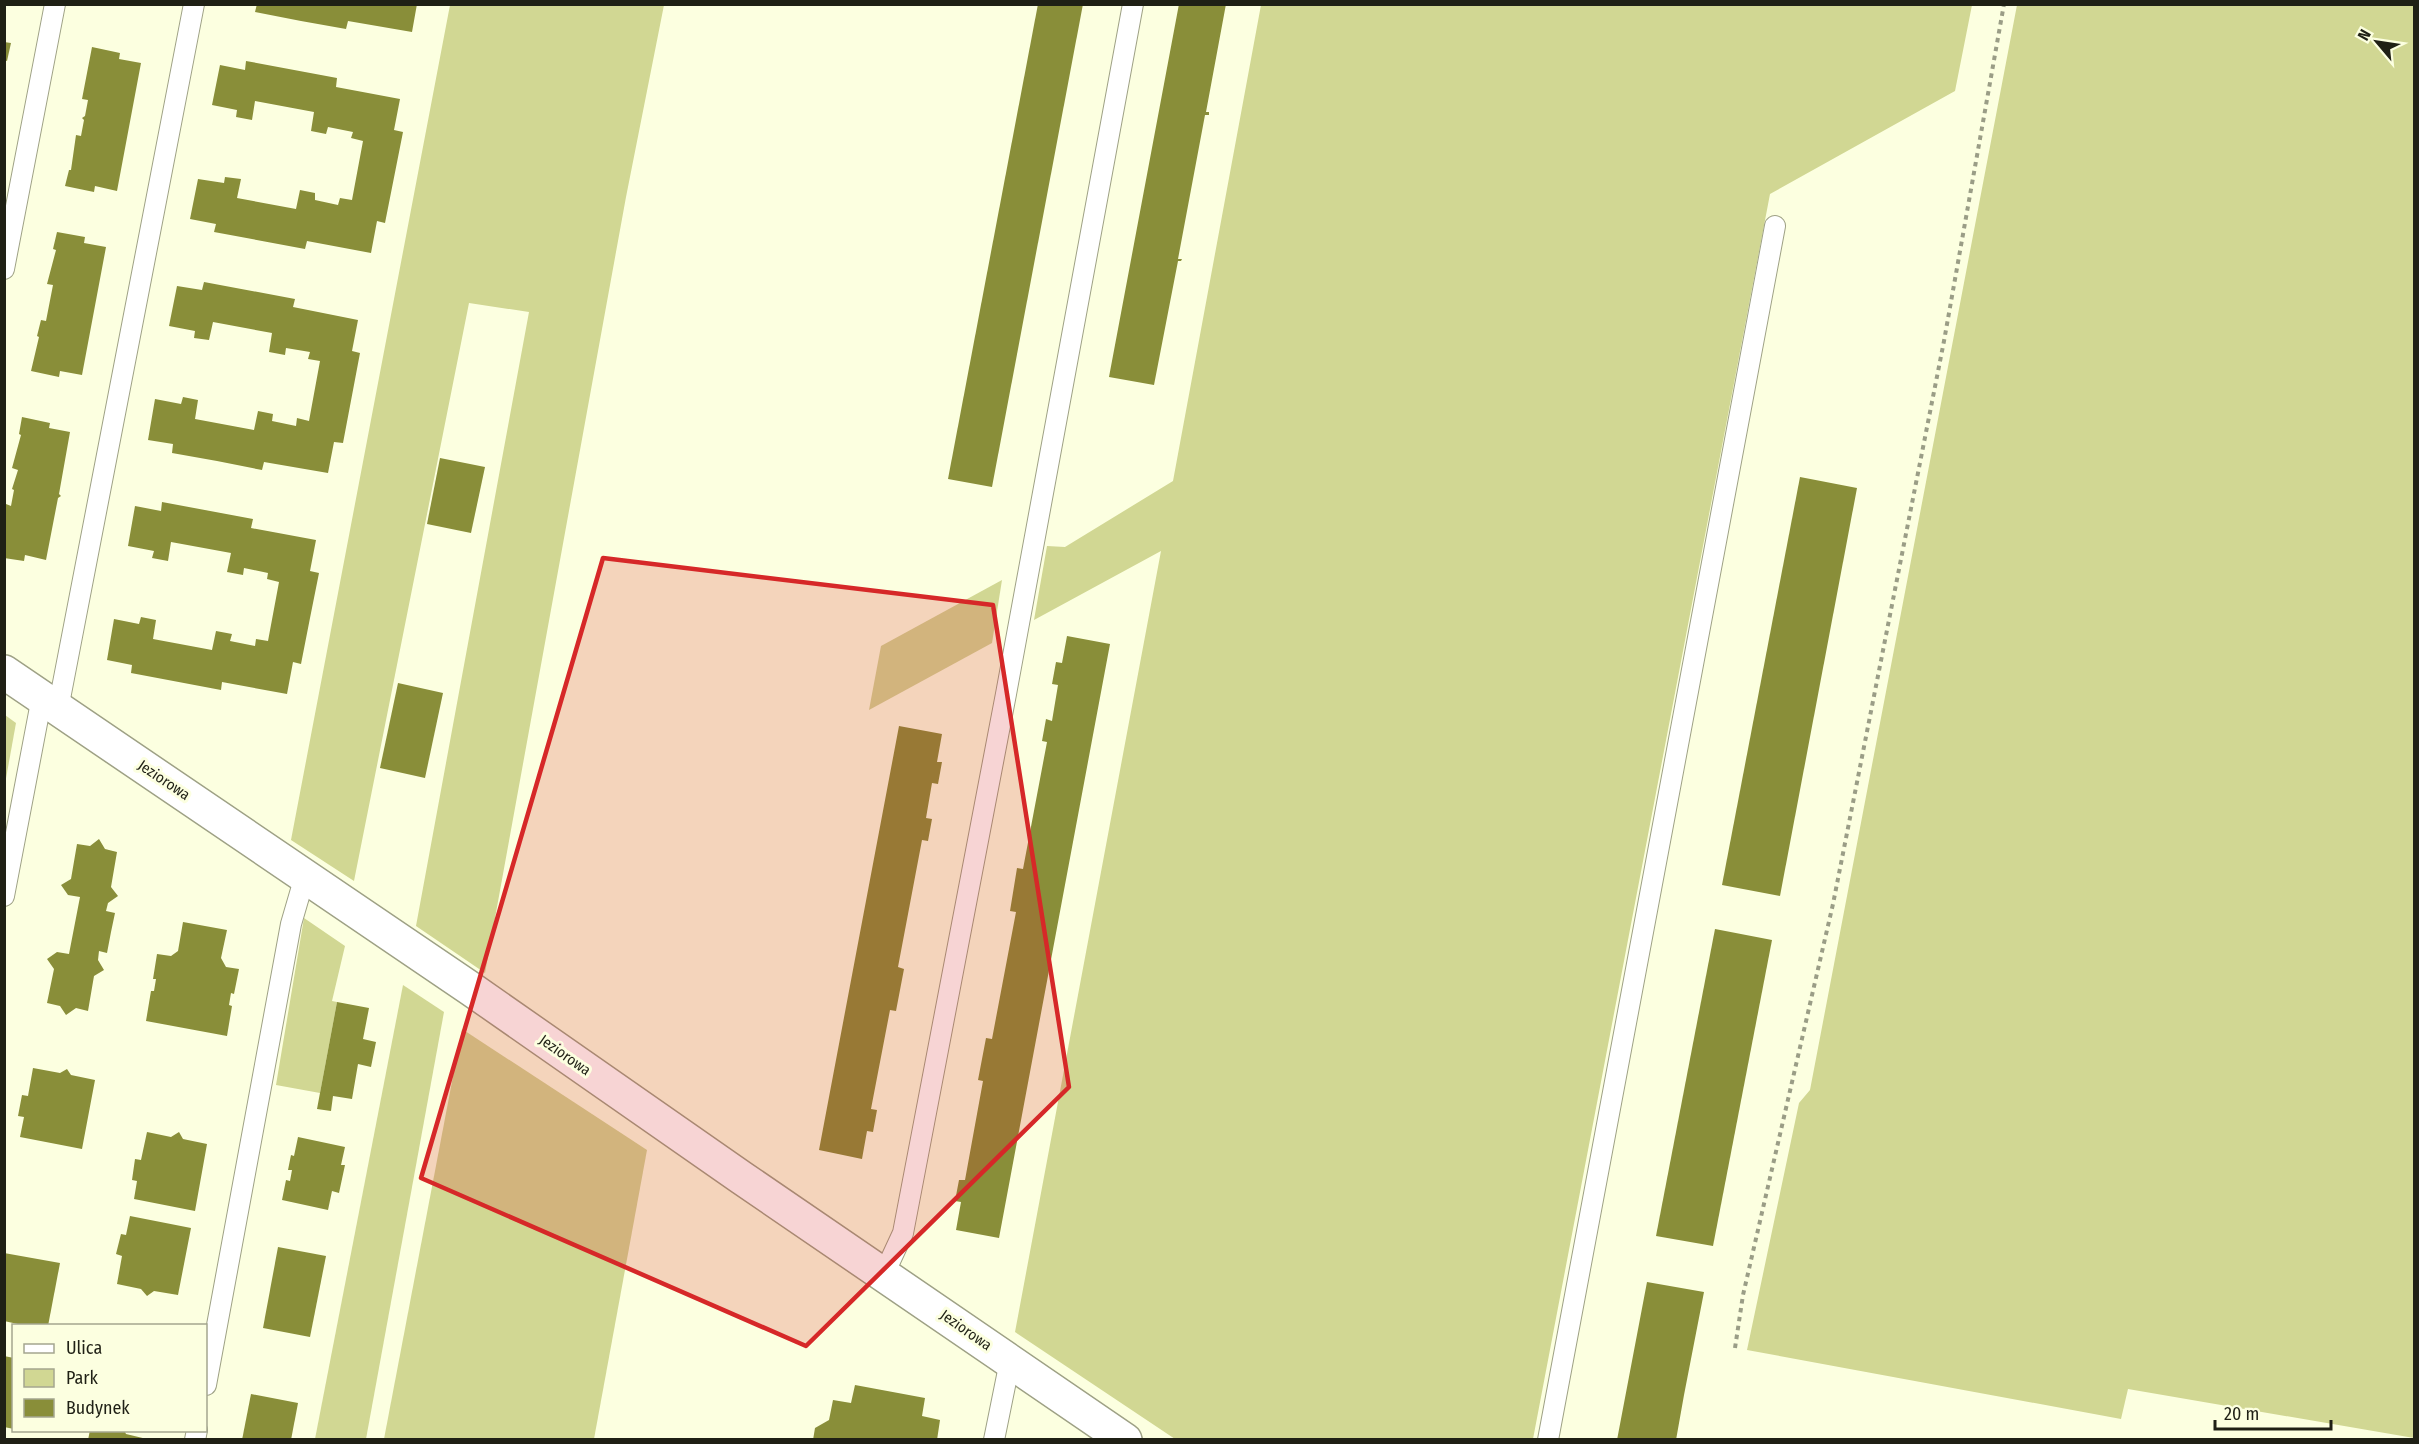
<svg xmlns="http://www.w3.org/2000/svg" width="2419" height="1444" font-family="'Fira Sans Condensed',sans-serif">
<rect width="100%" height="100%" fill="#fcffe0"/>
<!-- green -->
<g fill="#d1d793">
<polygon points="450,5 664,5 626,197 485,973 416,926 529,312 469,303 354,881 291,840"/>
<polygon points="1261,5 1972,5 1955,91 1770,194 1533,1439 1175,1439 1015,1332 1161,551 1034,620 1047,546 1065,547 1173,481"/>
<polygon points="2017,5 2414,5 2414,1438 2128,1389 2121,1419 1747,1350 1799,1103 1810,1090"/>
<polygon points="1002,580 992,643 869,710 881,646"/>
<polygon points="5,715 16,723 5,784"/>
<polygon points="304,918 345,946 332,1001 337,1002 320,1093 276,1085"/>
<polygon points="403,985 444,1012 366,1439 315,1439"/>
<polygon points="462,1029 647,1150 594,1439 384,1439"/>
</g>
<!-- building -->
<g fill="#898e39">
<polygon points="257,4 417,4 412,32 348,21 346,29 301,21 255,12"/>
<polygon points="1038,4 1083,4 992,487 948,479"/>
<polygon points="1179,4 1226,4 1206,112 1209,112 1209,115 1205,115 1178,259 1182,259 1181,261 1178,261 1154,385 1109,377"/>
<polygon points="4,42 11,43 7,61 4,60"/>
<polygon points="92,47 120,53 119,59 141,63 117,191 95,186 94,192 65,186 69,170 71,170 76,135 81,136 84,120 82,118 85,116 88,100 82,99"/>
<polygon points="246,61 337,78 336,87 400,99 394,130 403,132 385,223 377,221 371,253 307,241 305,249 214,232 216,224 190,219 198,179 224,183 225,177 241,179 237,198 296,209 300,190 315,193 315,200 338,205 340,198 352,200 363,141 351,138 353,132 328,127 326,134 311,131 314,112 255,101 252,120 236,117 237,110 212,105 220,65 245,70"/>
<polygon points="57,232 85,237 84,243 106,247 82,375 60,371 59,377 31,371 39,337 37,336 41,320 46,321 53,285 47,284 56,250 53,249"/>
<polygon points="204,282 295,299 293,307 358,320 352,351 360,353 343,443 334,442 328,473 264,462 262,470 217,461 172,453 173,444 148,440 155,399 181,404 183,397 198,400 195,419 254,430 258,411 273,414 272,421 296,426 297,418 309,421 320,361 308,359 310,352 286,348 285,355 269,352 272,333 213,322 209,340 194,338 195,331 169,326 177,286 202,290"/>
<polygon points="22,417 50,423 49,428 70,432 59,494 61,496 58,498 46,560 25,555 24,561 4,558 4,510 6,504 11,506 14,490 12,489 18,470 12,468 21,435 19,434"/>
<polygon points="440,458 485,467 471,533 427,524"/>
<polygon points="1800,477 1857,488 1780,896 1722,885"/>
<polygon points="162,502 253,519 251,528 316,540 310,571 319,573 310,618 301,664 293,662 287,694 222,682 221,690 131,673 132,665 107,660 114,619 139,624 141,617 156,620 153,639 212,650 216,631 232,634 230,641 255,646 256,639 268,641 279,582 267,579 268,573 244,568 243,575 227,572 231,553 171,542 168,561 152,558 154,551 128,546 135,506 161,511"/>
<polygon points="1067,636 1110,644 999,1238 956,1230 961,1202 955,1201 959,1180 965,1180 983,1081 978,1080 986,1038 992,1039 1016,912 1010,911 1017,868 1023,869 1047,742 1042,741 1046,719 1052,721 1058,685 1052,684 1056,662 1062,663"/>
<polygon points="398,683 443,693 425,778 380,768"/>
<polygon points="899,726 942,734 937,762 942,762 938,784 932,783 926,818 932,819 928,841 922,840 898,967 904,969 896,1011 890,1010 871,1109 877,1110 873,1132 867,1131 862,1159 819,1150"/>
<polygon points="99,839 105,849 117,852 111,887 118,896 108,903 106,911 115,913 111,932 107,953 99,951 98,960 104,970 94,976 88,1011 76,1008 66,1015 60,1006 47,1003 54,969 47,959 57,952 69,954 80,897 68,895 61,885 71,879 77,844 90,846"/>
<polygon points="183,922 227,930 221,958 226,967 239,969 234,994 231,993 229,1005 232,1006 227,1036 146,1021 151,991 154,991 156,979 153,979 157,954 171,956 178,951"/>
<polygon points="1715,929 1772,940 1713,1246 1656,1236"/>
<polygon points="337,1002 369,1008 363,1039 376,1042 371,1067 358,1064 352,1099 333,1096 331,1111 317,1109"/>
<polygon points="33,1068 60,1073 67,1069 71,1075 95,1080 82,1149 20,1137 24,1117 18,1116 22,1095 28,1096"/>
<polygon points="147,1132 171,1137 179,1132 183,1139 207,1144 195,1211 134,1199 137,1181 132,1180 135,1159 141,1160"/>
<polygon points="298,1137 345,1147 341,1165 345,1165 339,1193 332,1191 328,1210 282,1200 286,1180 290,1181 292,1170 288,1170 291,1155 294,1156"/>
<polygon points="130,1216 191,1228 178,1295 154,1291 147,1296 141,1289 117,1284 122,1256 116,1254 121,1234 126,1235"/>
<polygon points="278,1247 326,1256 310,1337 263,1328"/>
<polygon points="4,1253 60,1263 48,1326 27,1326 4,1321"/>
<polygon points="1647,1282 1704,1292 1684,1395 1676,1440 1617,1440"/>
<polygon points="4,1356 14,1358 14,1429 4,1427"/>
<polygon points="855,1385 925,1398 922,1416 940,1420 937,1440 813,1440 815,1428 829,1420 833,1400 851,1403"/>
<polygon points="251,1394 298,1403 291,1440 242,1440"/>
<polygon points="90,1430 124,1430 126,1434 151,1440 88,1440"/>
</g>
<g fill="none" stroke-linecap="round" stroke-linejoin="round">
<!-- lane casing -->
<g stroke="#9ea185" stroke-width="22">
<g id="lane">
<polyline points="4,269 55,4"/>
<polyline points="58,709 194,4"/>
<polyline points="4,896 42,697"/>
<polyline points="884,1274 903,1233 1006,694 1133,4"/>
<polyline points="206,1385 291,924 305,876"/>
<polyline points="195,1440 197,1430"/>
<polyline points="994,1440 1010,1361"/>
<polyline points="1548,1440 1775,226"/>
</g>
</g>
<!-- street casing -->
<g stroke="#9ea185" stroke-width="36">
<polyline id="street" points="4,672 471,989 742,1178 1125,1440"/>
</g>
<!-- path -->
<polyline stroke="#9a9d86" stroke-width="4" stroke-dasharray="4.5 4.5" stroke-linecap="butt" points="1735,1348 1743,1295 1833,904 1944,341 2004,4"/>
<!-- lane -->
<use href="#lane" stroke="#fff" stroke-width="20"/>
<!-- street -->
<use href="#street" stroke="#fff" stroke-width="33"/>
</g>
<!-- marked area -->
<path fill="#d62828" fill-opacity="0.2" stroke="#d62828" stroke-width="4.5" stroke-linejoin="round" d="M603 558 993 605 1069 1087 806 1346 421 1178Z"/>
<g text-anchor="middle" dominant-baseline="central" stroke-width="6" stroke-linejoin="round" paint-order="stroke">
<!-- street labels -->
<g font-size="15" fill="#1f2015" stroke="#fcffe0">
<text transform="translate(164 780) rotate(34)">Jeziorowa</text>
<text transform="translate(565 1055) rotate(35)">Jeziorowa</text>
<text transform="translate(966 1330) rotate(35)">Jeziorowa</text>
</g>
</g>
<!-- border -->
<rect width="2419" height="1444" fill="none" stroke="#1f2015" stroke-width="12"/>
<!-- legend -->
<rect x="12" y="1324" width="195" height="108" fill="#fcffe0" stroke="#a4a68f" stroke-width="1.5"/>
<rect x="24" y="1344" width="30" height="9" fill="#ffffff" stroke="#a4a68f" stroke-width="1.5"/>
<text x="66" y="1354" font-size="18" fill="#1f2015">Ulica</text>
<rect x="24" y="1369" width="30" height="18" fill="#d1d793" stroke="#a4a68f" stroke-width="1.5"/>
<text x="66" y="1384" font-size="18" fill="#1f2015">Park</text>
<rect x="24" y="1399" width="30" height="18" fill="#898e39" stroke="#a4a68f" stroke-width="1.5"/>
<text x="66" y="1414" font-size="18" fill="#1f2015">Budynek</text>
<!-- north arrow -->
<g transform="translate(2377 42) rotate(299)" stroke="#fcffe0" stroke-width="4.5" paint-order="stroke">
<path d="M0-4.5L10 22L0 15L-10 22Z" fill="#1f2015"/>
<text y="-9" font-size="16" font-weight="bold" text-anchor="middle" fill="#1f2015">N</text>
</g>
<!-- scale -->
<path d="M2215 1420v9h116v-9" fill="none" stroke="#1f2015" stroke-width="3"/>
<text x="2224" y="1420" font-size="18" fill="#1f2015" stroke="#fcffe0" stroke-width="4.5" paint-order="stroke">20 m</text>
</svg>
